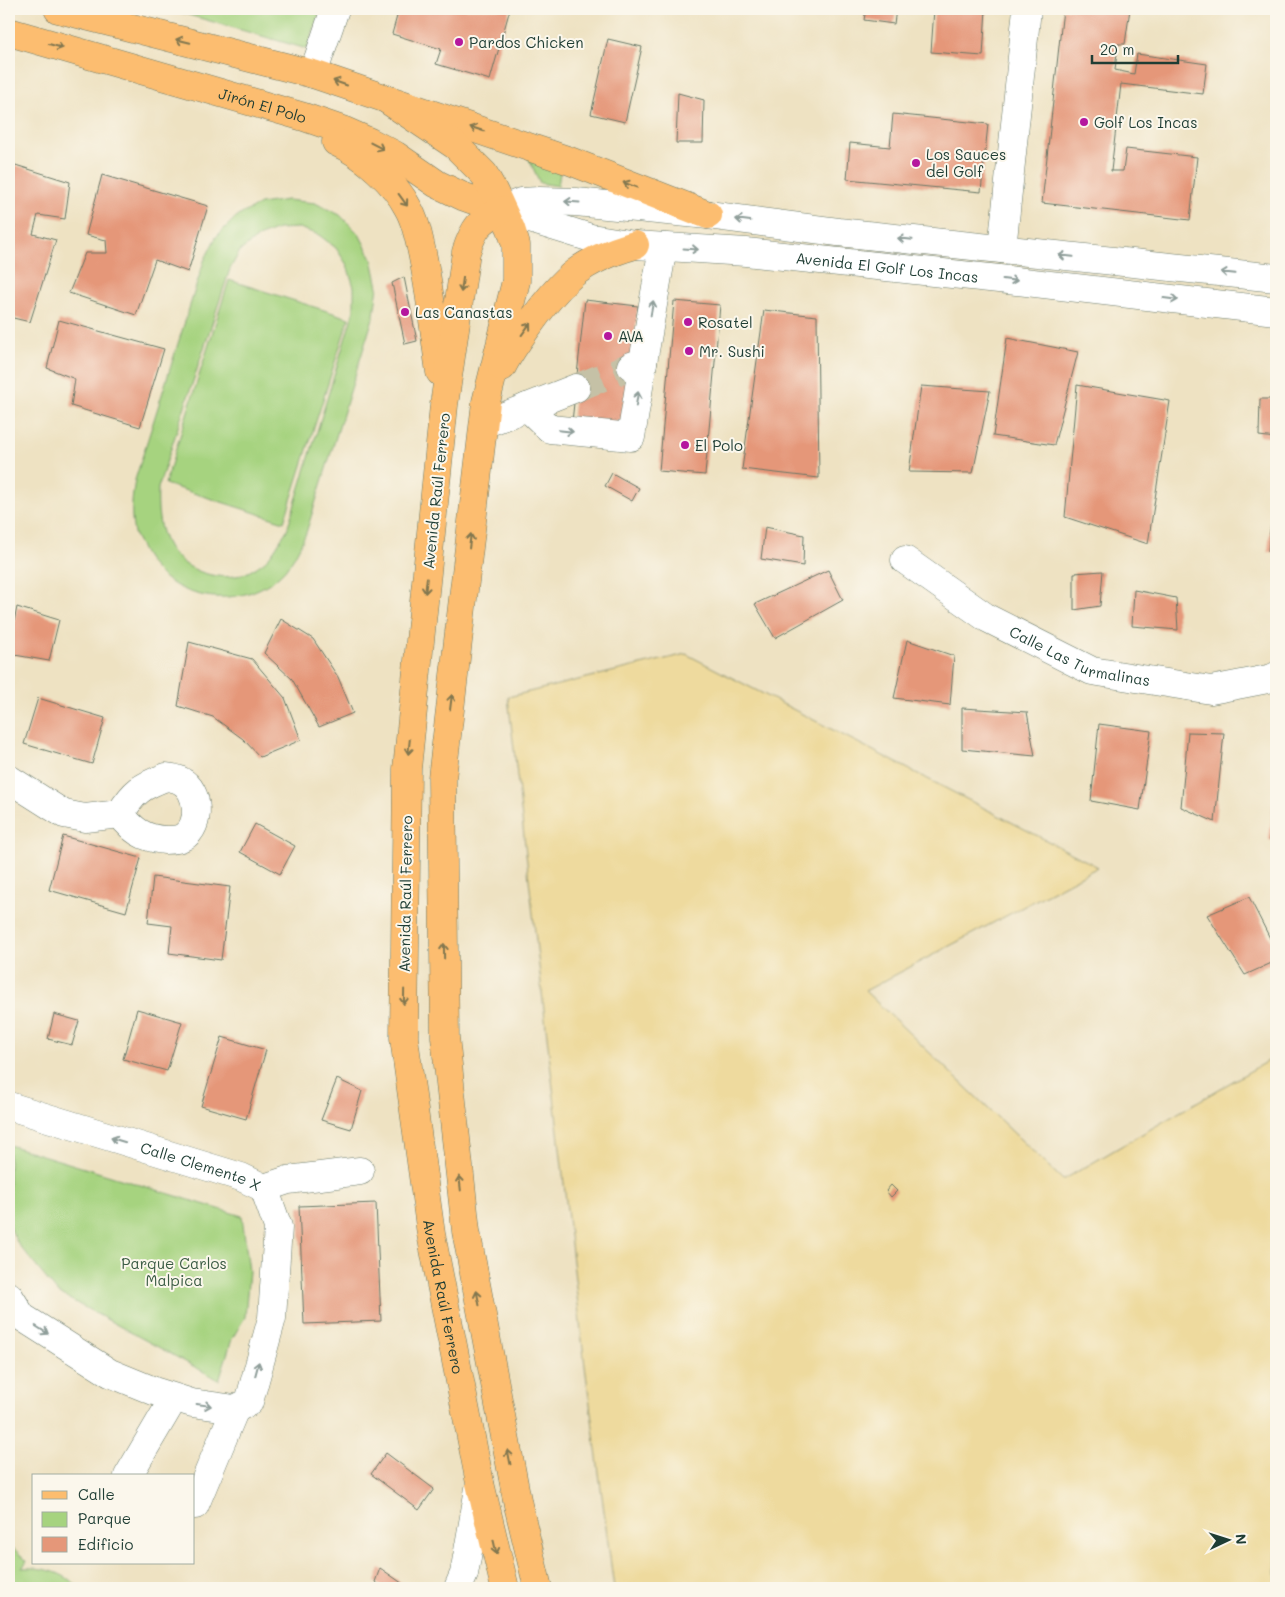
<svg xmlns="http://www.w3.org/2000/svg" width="1285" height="1597" font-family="Mali,sans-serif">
<rect width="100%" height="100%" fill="#fbf7ec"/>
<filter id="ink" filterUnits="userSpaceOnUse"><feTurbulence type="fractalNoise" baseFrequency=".02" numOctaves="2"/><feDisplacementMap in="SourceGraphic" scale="10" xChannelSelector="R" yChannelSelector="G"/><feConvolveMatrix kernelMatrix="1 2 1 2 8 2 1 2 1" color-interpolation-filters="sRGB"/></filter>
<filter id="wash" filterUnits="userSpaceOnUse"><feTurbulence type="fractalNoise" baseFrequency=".0096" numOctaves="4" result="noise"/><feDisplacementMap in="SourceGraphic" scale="20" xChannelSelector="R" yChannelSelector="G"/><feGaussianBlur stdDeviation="1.12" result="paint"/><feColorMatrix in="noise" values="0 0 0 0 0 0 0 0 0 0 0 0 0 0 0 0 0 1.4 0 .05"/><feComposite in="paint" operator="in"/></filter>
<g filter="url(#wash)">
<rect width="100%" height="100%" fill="#eee2c2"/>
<!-- green -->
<g fill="#a6d37f" stroke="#62885a" fill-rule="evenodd">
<polygon points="168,9 321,9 307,49"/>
<polygon points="527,155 561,167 558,186 540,183"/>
<path d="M287 200 315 203 340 215 359 234 372 259 378 287 374 315 306 533C298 551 290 568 274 580 231 612 166 598 142 550 140 544 136 539 134 533 130 513 132 498 135 480L204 261 216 237 236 217 260 204ZM299 228 319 235 336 248 347 265 354 287V310L287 530C281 538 273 555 265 561 259 566 248 573 241 575 215 581 184 570 169 548 158 530 157 508 158 488L230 269 240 251 258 237 278 229Z"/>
<polygon points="229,280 349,318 284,522 165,484"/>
<polygon points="9,1145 242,1216 249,1271 245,1317 232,1339 219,1380 58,1293 18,1244 9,1225"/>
<path d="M13 1548 27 1561 22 1568C44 1567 64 1572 79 1588H9V1553Z"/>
</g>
<!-- sand -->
<polygon fill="#eeda9e" stroke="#868c69" points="686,654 1098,867 865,991 1063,1180 1276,1056 1276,1588 614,1588 585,1366 508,697"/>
<g id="blocks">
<!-- building -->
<g fill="#e59779">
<polygon points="399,9 510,9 490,80 436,64 441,49 392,34"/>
<polygon points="866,9 896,9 894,24 864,20"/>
<polygon points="934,9 986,9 983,56 931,52"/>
<polygon points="1063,9 1130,9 1125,44 1118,44 1115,70 1134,74 1137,54 1207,64 1203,94 1121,84 1111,171 1123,171 1126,149 1197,157 1190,220 1042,203"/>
<polygon points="608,39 642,47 625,122 591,114"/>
<polygon points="678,93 704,100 703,143 676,143"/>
<polygon points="893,114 988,124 981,192 847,179 850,143 890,147"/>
<polygon points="9,163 70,182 65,219 38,215 33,234 56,240 30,322 9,317 9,217 11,201 9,200"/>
<polygon points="102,175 208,206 188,272 155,260 136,315 69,293 85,253 107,253 106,240 86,235"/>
<polygon points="404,277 417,341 405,344 392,283"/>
<polygon points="585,300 638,306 625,428 572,422"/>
<polygon points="674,301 720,305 705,475 659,471"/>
<polygon points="764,310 817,316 819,478 742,469"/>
<polygon points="59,320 164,349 140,427 71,406 75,379 47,368"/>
<polygon points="1007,338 1078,352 1054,445 993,436"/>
<polygon points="1077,385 1170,401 1148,544 1065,517"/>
<polygon points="921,386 990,391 973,473 909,472"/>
<polygon points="1260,399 1276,399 1276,438 1259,436"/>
<polygon points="612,473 639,488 632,501 605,486"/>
<polygon points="1271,521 1276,522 1276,553 1268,551"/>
<polygon points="765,527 804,535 803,566 761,559"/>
<polygon points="828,570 843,600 775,638 755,604"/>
<polygon points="1103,571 1100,606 1074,610 1074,573"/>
<polygon points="1134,590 1176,598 1178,630 1132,626"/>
<polygon points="17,607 59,620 49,661 9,654 9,647"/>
<polygon points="281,619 313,639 338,677 353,713 319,727 292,679 264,653"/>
<polygon points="907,640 954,656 950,705 894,698"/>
<polygon points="189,642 252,659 285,698 301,740 260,757 243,739 213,717 178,706"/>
<polygon points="38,698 105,718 92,764 24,744"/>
<polygon points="962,708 1027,712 1035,756 962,749"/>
<polygon points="1099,724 1151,731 1140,810 1091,801"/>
<polygon points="1188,732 1224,733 1215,822 1181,807"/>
<polygon points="1275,785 1276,785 1276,841 1269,840"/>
<polygon points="255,824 295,846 280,874 240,852"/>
<polygon points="63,836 141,858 126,912 49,890"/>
<polygon points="153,877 230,887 221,960 169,953 172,926 148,923"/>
<polygon points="1249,897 1276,950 1276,961 1245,975 1207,915"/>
<polygon points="137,1009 182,1022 167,1071 123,1059"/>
<polygon points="54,1014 79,1021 72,1045 48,1039"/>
<polygon points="222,1037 266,1050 246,1119 201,1106"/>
<polygon points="337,1079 362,1091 351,1129 321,1120"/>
<polygon points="891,1185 897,1191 891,1197 886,1191"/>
<polygon points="376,1203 381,1321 304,1324 299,1206"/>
<polygon points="386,1453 434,1489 419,1510 371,1474"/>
<polygon points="380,1568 409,1588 384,1588 375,1582"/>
</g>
</g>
</g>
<g filter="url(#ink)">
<use href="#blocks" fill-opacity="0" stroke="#677766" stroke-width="1"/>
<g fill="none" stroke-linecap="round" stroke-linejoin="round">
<!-- minor-tunnel -->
<polyline stroke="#c5c1a6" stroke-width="28" stroke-dasharray="28 14" stroke-linecap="butt" points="576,388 631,366"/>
<!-- minor casing -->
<g stroke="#677766" stroke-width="29">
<g id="minor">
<polyline points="313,74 335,9"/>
<path id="s1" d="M501 210 591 238 635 245 746 252 999 279 1276 311"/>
<polyline points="501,210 521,202 539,201 576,202 708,215 838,232 1276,278"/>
<polyline points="1002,249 1027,9"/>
<polyline points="631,366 643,362 663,247"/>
<polyline points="527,407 550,429 631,437 643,362"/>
<polyline points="484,424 576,388"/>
<path id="s2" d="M905 560 987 618 1092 671 1211 690 1273 678 1276 676"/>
<path d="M166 777C171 778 178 778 181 781 199 790 202 826 183 837 178 840 170 840 165 840 142 838 133 830 120 814 134 791 142 786 166 777Z"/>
<polyline points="9,779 64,814 85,818 120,814"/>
<path id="s3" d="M9 1106 241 1177 264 1188 278 1227 272 1318 249 1402 235 1409 192 1403 154 1391 110 1373 22 1317 9 1296"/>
<polyline points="264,1188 288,1180 360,1171"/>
<polyline points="128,1476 174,1398"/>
<polyline points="195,1505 235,1409"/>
<polyline points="458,1588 464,1574 480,1483"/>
</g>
</g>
<!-- major casing -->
<g stroke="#677766" stroke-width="29">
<g id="major">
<polyline points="58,9 313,74 570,161 708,215"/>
<path id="s4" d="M9 32 304 117 345 131 370 142 395 155 437 184 462 196 501 210"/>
<polyline points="386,99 456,146 484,174 493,190 511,229 516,245 516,281 486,402 442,778 445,1037 466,1231 518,1505 538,1588"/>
<path d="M336 142C363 154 395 182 408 208 415 220 418 234 421 248 430 288 434 331 440 372"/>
<path id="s5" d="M501 210C479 221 474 228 466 252L444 405 407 769 404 1038 431 1234 480 1483 505 1588"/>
<path d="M502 367C510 351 521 336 532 321 564 277 582 260 635 245"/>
</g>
</g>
<!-- minor -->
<use href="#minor" stroke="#fff" stroke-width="28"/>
<!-- major -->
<use href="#major" stroke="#fcbd6f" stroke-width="28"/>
</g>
<!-- one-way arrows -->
<defs><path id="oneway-shaft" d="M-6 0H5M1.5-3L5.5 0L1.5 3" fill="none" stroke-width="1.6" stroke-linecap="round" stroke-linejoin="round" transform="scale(1.25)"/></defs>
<g stroke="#82774f">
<use href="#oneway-shaft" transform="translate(183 41) rotate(-166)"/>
<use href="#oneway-shaft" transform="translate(56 46) rotate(16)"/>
<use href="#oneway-shaft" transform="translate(340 83) rotate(-161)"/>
<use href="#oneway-shaft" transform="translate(477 129) rotate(-162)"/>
<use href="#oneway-shaft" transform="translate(377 146) rotate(27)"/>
<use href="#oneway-shaft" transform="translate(630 185) rotate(-159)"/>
<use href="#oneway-shaft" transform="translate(403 200) rotate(54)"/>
<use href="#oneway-shaft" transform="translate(462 285) rotate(98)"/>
<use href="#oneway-shaft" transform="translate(526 329) rotate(-54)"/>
<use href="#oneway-shaft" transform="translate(470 541) rotate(-83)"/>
<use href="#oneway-shaft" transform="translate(426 586) rotate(96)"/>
<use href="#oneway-shaft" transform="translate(451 702) rotate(-83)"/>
<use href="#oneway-shaft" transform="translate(409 747) rotate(96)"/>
<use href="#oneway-shaft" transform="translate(444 951) rotate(-91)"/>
<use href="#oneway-shaft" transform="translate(404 997) rotate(91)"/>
<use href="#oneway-shaft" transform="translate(460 1183) rotate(-96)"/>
<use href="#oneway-shaft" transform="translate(478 1298) rotate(-101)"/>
<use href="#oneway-shaft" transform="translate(509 1457) rotate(-101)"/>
<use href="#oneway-shaft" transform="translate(495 1547) rotate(77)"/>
</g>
<g stroke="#8f9e9a">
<use href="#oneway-shaft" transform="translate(572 202) rotate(-176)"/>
<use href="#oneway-shaft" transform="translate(743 220) rotate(-173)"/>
<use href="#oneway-shaft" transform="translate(905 239) rotate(-174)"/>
<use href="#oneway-shaft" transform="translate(691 249) rotate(4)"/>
<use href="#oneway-shaft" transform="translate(1066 256) rotate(-174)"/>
<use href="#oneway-shaft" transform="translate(1228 273) rotate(-174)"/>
<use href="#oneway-shaft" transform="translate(1010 280) rotate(7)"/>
<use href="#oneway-shaft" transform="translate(1171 299) rotate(7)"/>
<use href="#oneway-shaft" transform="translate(652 308) rotate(-80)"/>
<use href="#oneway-shaft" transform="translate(637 399) rotate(-81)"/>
<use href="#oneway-shaft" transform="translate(566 431) rotate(6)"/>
<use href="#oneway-shaft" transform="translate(118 1140) rotate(-163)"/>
<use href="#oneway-shaft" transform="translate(42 1330) rotate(32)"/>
<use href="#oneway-shaft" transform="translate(257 1369) rotate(-75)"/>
<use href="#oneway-shaft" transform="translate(204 1405) rotate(8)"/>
</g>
</g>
<!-- markers -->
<g fill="#b5179e" stroke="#fbf7ec" stroke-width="2">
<circle cx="459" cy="42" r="5"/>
<circle cx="1084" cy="122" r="5"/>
<circle cx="916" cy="163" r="5"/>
<circle cx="405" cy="312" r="5"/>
<circle cx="688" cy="322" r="5"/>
<circle cx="608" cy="336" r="5"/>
<circle cx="689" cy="351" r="5"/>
<circle cx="685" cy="445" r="5"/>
</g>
<g text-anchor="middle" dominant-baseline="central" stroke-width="4" stroke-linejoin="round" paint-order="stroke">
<!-- poi labels -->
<g font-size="15" fill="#1f3d34" stroke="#fbf7ec" text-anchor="start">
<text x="469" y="42">Pardos Chicken</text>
<text x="1094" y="122">Golf Los Incas</text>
<text x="926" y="154">Los Sauces<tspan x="926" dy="17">del Golf</tspan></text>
<text x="415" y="312">Las Canastas</text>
<text x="698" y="322">Rosatel</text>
<text x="618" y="336">AVA</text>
<text x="699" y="351">Mr. Sushi</text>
<text x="695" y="445">El Polo</text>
</g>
<!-- street labels -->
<g font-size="15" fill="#1f3d34" stroke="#fbf7ec">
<text stroke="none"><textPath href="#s4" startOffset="264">Jirón El Polo</textPath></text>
<text stroke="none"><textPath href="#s1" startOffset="392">Avenida El Golf Los Incas</textPath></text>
<text transform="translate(436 491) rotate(-84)">Avenida Raúl Ferrero</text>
<text stroke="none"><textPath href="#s2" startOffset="202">Calle Las Turmalinas</textPath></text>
<text transform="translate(405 894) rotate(-89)">Avenida Raúl Ferrero</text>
<text stroke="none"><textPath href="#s3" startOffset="201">Calle Clemente X</textPath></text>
<text stroke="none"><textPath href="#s5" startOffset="1108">Avenida Raúl Ferrero</textPath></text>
</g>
<!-- park labels -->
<g font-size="15" fill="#3a5b43" stroke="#fbf7ec">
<text x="174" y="1263">Parque Carlos<tspan x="174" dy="17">Malpica</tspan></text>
</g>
</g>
<!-- margin -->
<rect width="1285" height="1597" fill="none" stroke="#fbf7ec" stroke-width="30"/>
<!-- legend -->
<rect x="32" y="1474" width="162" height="90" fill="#fbf7ec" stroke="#a3ada2"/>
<rect x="42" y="1491" width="25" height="8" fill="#fcbd6f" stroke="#a3ada2"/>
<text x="78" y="1500" font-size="15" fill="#1f3d34">Calle</text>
<rect x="42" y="1512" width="25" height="15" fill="#a6d37f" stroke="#a3ada2"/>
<text x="78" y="1524" font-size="15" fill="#1f3d34">Parque</text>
<rect x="42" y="1537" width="25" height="15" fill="#e59779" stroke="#a3ada2"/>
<text x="78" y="1550" font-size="15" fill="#1f3d34">Edificio</text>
<!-- north arrow -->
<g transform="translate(1228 1540) rotate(86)" stroke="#fbf7ec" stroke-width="4" paint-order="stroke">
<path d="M0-4L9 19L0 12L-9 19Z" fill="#1f3d34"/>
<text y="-8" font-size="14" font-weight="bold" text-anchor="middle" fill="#1f3d34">N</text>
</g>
<!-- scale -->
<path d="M1092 55v8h86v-8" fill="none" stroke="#1f3d34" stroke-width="2.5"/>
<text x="1100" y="55" font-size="15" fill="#1f3d34" stroke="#fbf7ec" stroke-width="4" paint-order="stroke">20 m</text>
</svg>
